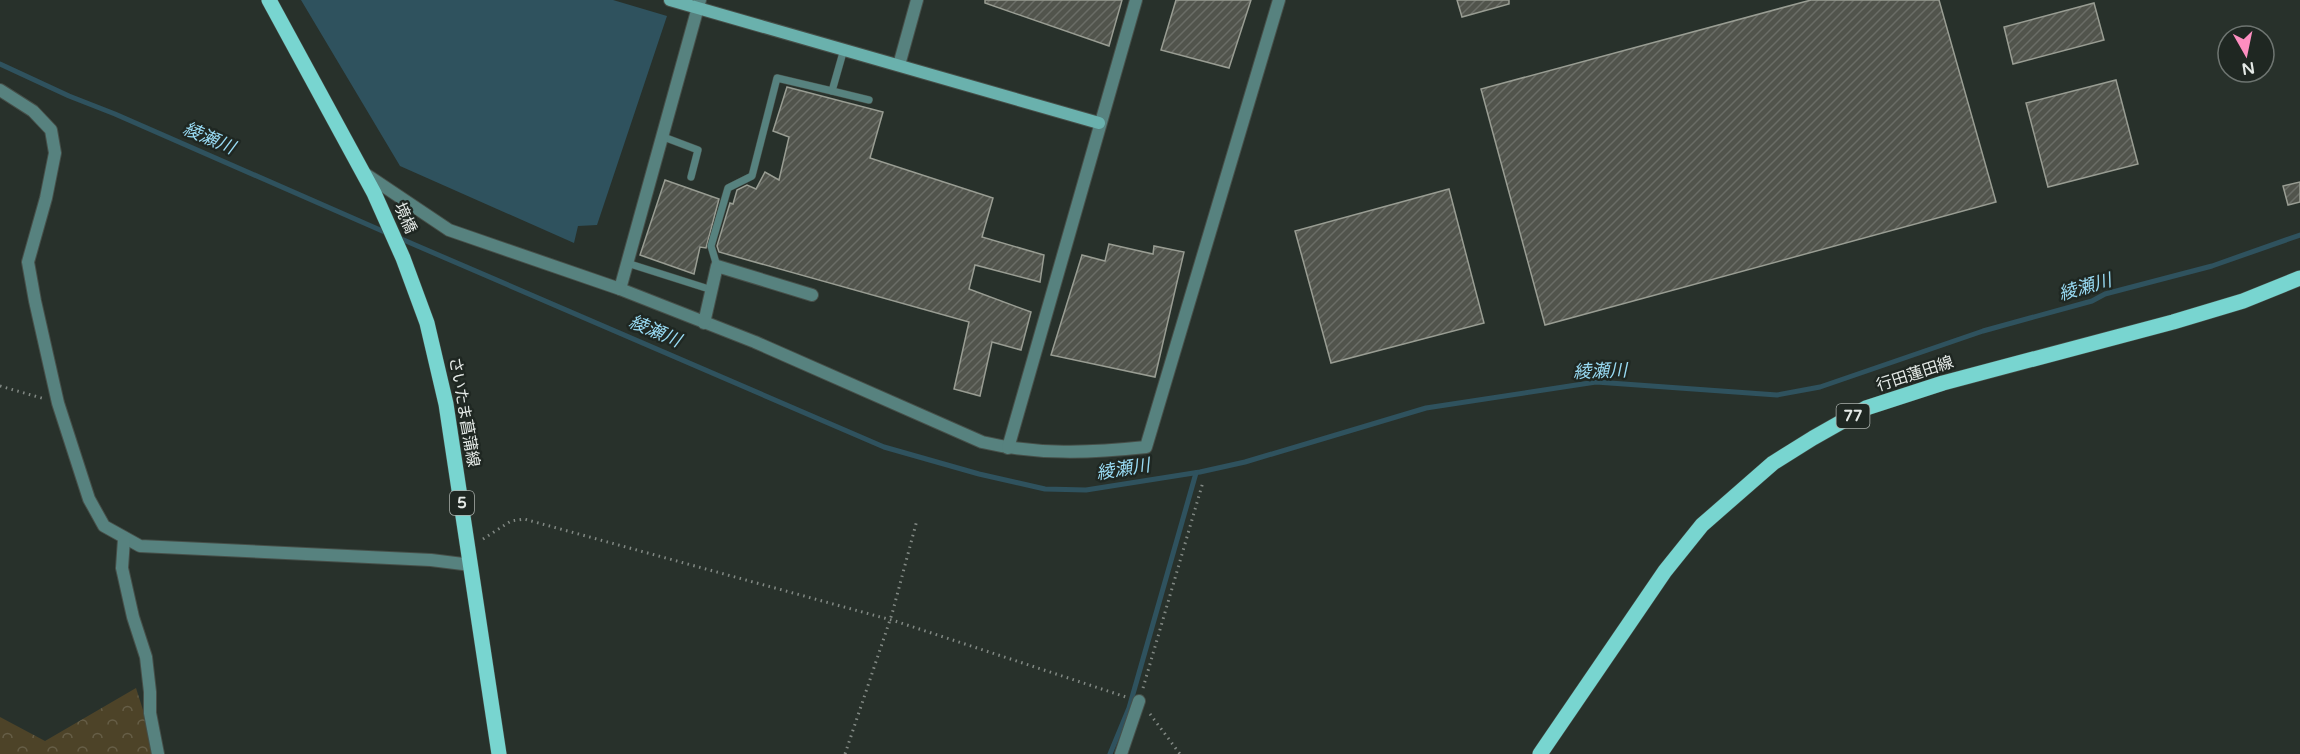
<svg xmlns="http://www.w3.org/2000/svg" width="2300" height="754" font-family="'Varela Round','Noto Sans JP',sans-serif">
<defs>
<pattern id="forest-crowns" width="20" height="18" patternUnits="userSpaceOnUse" patternTransform="scale(1.5)"><rect width="20" height="18" fill="#4d4328"/><path d="M2 6a3 3 0 1 1 6 0M12 15a3 3 0 1 1 6 0" fill="none" stroke="#665e47"/></pattern>
<pattern id="building-hatch" width="6" height="6" patternUnits="userSpaceOnUse" patternTransform="scale(1.5)"><rect width="6" height="6" fill="#51544c"/><path d="M-1 1l2-2M0 6l6-6M5 7l2-2" fill="none" stroke="#6a6d66"/></pattern>
</defs>
<rect width="100%" height="100%" fill="#28312b"/>
<!-- forest -->
<polygon fill="url(#forest-crowns)" points="136,688 157,754 0,754 0,717 45,741"/>
<!-- water -->
<polygon fill="#2f525e" points="301,0 613,0 667,16 597,225 578,226 574,243 400,166"/>
<g fill="none" stroke-linecap="round" stroke-linejoin="round">
<!-- stream -->
<g stroke="#2f525e" stroke-width="5">
<polyline points="0,64 69,96 115,114 387,233"/>
<polyline points="399,238 884,447 979,474 1045,489 1086,490 1200,472 1245,462 1426,408 1596,382 1777,395 1820,387 1983,331 2092,301 2105,294 2212,266 2300,235"/>
<polyline points="1110,754 1129,708 1196,473"/>
</g>
</g>
<!-- building -->
<g fill="url(#building-hatch)" stroke="#999d93" stroke-width="1.5">
<polygon points="985,0 1122,0 1109,46 985,3"/>
<polygon points="1176,0 1251,0 1229,68 1161,50"/>
<polygon points="1457,0 1509,0 1509,4 1462,17"/>
<polygon points="1811,0 1939,0 1996,202 1545,325 1481,89"/>
<polygon points="2094,3 2104,40 2013,64 2004,27"/>
<polygon points="2116,80 2138,164 2048,187 2026,103"/>
<polygon points="787,87 883,112 870,158 993,198 982,237 1044,255 1040,282 975,265 969,289 1031,312 1021,350 992,342 980,396 954,389 969,322 719,252 717,246 730,203 733,204 737,190 747,185 756,189 765,172 779,180 789,137 773,131"/>
<polygon points="665,180 719,199 706,248 700,247 694,274 640,255"/>
<polygon points="2300,182 2300,202 2288,205 2283,186"/>
<polygon points="1449,189 1484,323 1331,363 1295,231"/>
<polygon points="1109,244 1153,254 1154,246 1184,252 1155,377 1051,355 1082,255 1105,261"/>
</g>
<g fill="none" stroke-linecap="round" stroke-linejoin="round">
<!-- lane casing -->
<g stroke="#464f49" stroke-width="8">
<g id="lane">
<polyline points="832,91 869,100"/>
<polyline points="661,136 698,150 691,177"/>
<polyline points="627,263 712,290"/>
<polyline points="717,266 711,246 728,188 752,176 777,78 832,91 844,49"/>
</g>
</g>
<!-- street casing -->
<g stroke="#464f49" stroke-width="14">
<g id="street">
<path d="M700 0 620 289 755 342 982 442C1037 455 1090 453 1146 447L1279 0"/>
<polyline points="899,65 917,0"/>
<polyline points="0,90 33,111 51,130 55,153 46,198 28,262 35,301 58,403 89,499 104,526 140,546 431,560 471,565"/>
<polyline points="364,173 449,230 620,289"/>
<polyline points="704,323 717,266 812,295"/>
<polyline points="1008,448 1136,0"/>
<polyline points="124,539 122,568 133,617 146,657 150,692 150,713 158,754"/>
<polyline points="1121,754 1139,701"/>
</g>
</g>
<!-- secondary casing -->
<g stroke="#464f49" stroke-width="14">
<polyline id="secondary" points="670,0 1099,123"/>
</g>
<!-- primary casing -->
<g stroke="#464f49" stroke-width="16">
<g id="primary">
<polyline points="269,0 374,193 403,258 427,323 446,404 499,754"/>
<polyline points="1540,754 1665,571 1702,525 1773,463 1813,438 1866,408 1943,383 2173,322 2243,301 2300,278"/>
</g>
</g>
<!-- path -->
<g stroke="#828984" stroke-width="3" stroke-dasharray="1.5 4.5" stroke-linecap="butt">
<polyline points="0,386 45,399"/>
<polyline points="483,539 511,521 524,519 895,621 1126,697"/>
<polyline points="1143,688 1203,482"/>
<polyline points="1150,714 1180,754"/>
<polyline points="845,754 892,614 917,520"/>
</g>
<!-- lane -->
<use href="#lane" stroke="#57827f" stroke-width="7"/>
<!-- street -->
<use href="#street" stroke="#57827f" stroke-width="12"/>
<!-- secondary -->
<use href="#secondary" stroke="#6ab1ad" stroke-width="12"/>
<!-- primary -->
<use href="#primary" stroke="#78d5d0" stroke-width="15"/>
</g>
<g text-anchor="middle" dominant-baseline="central" stroke-width="5" stroke-linejoin="round" paint-order="stroke">
<!-- shield labels -->
<g fill="#1f2722" stroke="#aab0ac" stroke-width="1.5">
<rect x="1836.5" y="404" width="33" height="24" rx="4.5"/>
<rect x="450" y="491" width="24" height="24" rx="4.5"/>
</g>
<g font-size="15" font-weight="bold" fill="#e5eae7">
<text x="1853" y="416">77</text>
<text x="462" y="503">5</text>
</g>
<!-- street labels -->
<g font-size="16" fill="#e5eae7" stroke="#1f2722">
<text transform="translate(405 218) rotate(66)">境橋</text>
<text transform="translate(1915 374) rotate(-18)">行田蓮田線</text>
<text transform="translate(464 412) rotate(80)">さいたま菖蒲線</text>
</g>
<!-- water labels -->
<g font-size="18" font-style="italic" fill="#98daf3" stroke="#1f2722">
<text transform="translate(209 138) rotate(23)">綾瀬川</text>
<text transform="translate(2085 287) rotate(-16)">綾瀬川</text>
<text transform="translate(655 331) rotate(23)">綾瀬川</text>
<text transform="translate(1600 371) rotate(-2)">綾瀬川</text>
<text transform="translate(1123 469) rotate(-9)">綾瀬川</text>
</g>
</g>
<!-- north arrow -->
<g transform="translate(2246 54) rotate(171)"><circle r="28" fill="#1f2722" stroke="#6e7571" stroke-width="1.5"/>
<path d="M0-4.5L10 22L0 15L-10 22Z" fill="#fd8ec0"/>
<text y="-9" font-size="16" font-weight="bold" text-anchor="middle" fill="#e5eae7">N</text>
</g>
</svg>
